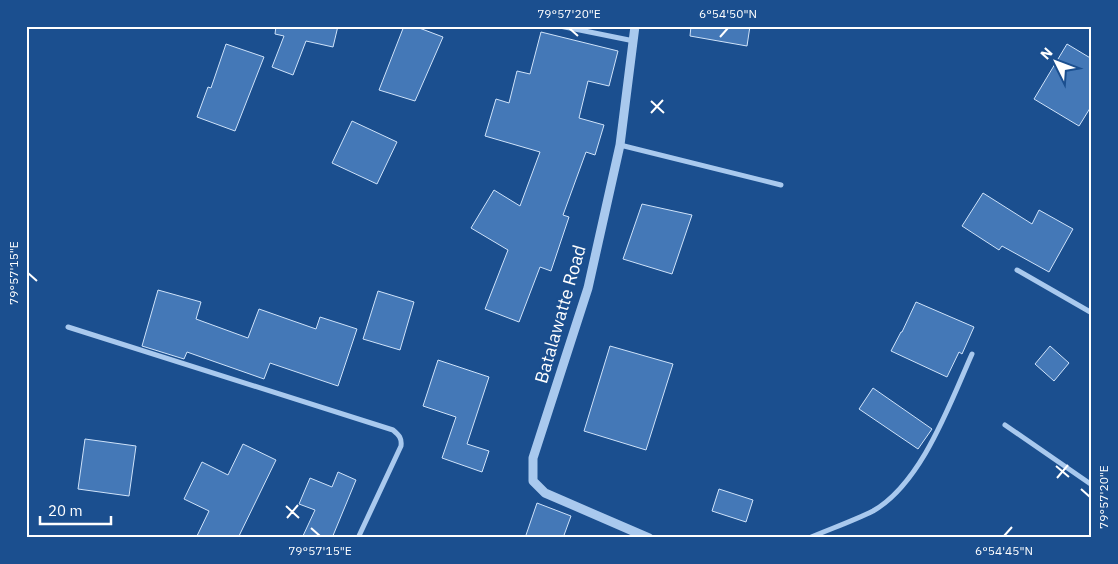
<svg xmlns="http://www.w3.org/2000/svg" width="1118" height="564" font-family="'IBM Plex Sans',sans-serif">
<rect width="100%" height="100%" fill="#1b4f8f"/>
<!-- building -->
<g fill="#4478b7" stroke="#cfe3fa">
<polygon points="276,26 338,26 333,47 306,41 293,75 272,67 284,36 275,34"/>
<polygon points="404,26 414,26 443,37 415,101 379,90"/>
<polygon points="691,26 750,26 747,46 690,36"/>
<polygon points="541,32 618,51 609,86 588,81 579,118 604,125 595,155 586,152 563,215 569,217 551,271 540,267 519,322 485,309 508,250 471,228 494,190 520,206 540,152 485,136 496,99 509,103 517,71 530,74"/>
<polygon points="226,44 264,57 235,131 197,117 208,87 211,88"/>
<polygon points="1067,44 1092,59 1092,105 1079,126 1034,99"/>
<polygon points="352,121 397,142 377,184 332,163"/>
<polygon points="983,193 1032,224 1039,210 1073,229 1049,272 1002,246 999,250 962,226"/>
<polygon points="642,204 692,215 672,274 623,259"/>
<polygon points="158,290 201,302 196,319 248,338 259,309 316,329 320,317 357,329 338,386 270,363 264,379 187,352 184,359 142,346"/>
<polygon points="378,291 414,302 400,350 363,339"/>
<polygon points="916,302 974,327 962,354 959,352 947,377 891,351 901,332 902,332"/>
<polygon points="610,346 673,364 646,450 584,431"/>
<polygon points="1050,346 1069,363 1054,381 1035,364"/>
<polygon points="438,360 489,377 467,444 489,451 482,472 442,458 456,417 423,406"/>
<polygon points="873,388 932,429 918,449 859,409"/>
<polygon points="85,439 136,446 129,496 78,489"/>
<polygon points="243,444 276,460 238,538 196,538 209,511 184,499 202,462 228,475"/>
<polygon points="338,472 356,480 332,538 302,538 315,510 299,504 310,478 332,487"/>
<polygon points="719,489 753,500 746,522 712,511"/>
<polygon points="537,503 571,516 563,538 525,538"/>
</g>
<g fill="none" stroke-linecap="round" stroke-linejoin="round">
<!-- minor -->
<g stroke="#a9c9ee" stroke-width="5">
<polyline points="560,26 634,41"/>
<polyline points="620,145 781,185"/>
<polyline points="1017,270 1092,313"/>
<path d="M68 327 393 430C399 435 402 438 401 446L358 538"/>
<polyline points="1005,425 1092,485"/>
<path d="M809 538C830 529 853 521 873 511 922 483 950 403 972 354"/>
</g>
<!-- tertiary -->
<polyline stroke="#a9c9ee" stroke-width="9" points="635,26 620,145 588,288 533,458 533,481 545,493 649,538"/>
</g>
<!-- ticks -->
<path fill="none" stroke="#fff" stroke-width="2" d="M569 28 578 36M720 37 728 28M651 101 664 113M651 113 663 100M28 273 37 281M1056 466 1069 477M1057 478 1068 465M1081 489 1090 497M286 506 299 518M287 518 298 505M311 528 320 536M1004 536 1012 527"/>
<g text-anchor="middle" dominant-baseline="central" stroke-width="4" stroke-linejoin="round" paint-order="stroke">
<!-- street labels -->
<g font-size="18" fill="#fff" stroke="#1b4f8f">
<text transform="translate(560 314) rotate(-74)">Batalawatte Road</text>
</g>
</g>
<!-- border -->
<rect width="1118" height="564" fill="none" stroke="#1b4f8f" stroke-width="55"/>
<!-- north arrow -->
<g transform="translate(1056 62) rotate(312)" stroke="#1b4f8f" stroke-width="4" paint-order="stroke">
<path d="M0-4L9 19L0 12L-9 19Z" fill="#ffffff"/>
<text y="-8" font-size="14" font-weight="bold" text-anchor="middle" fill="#ffffff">N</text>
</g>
<!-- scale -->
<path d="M40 516v8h71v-8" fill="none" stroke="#ffffff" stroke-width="2.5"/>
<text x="48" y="516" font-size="15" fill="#ffffff" stroke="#1b4f8f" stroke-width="4" paint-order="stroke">20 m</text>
<rect x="28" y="28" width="1062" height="508" fill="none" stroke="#fff" stroke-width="2"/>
<g font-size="12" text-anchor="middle" fill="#fff">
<text x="569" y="18">79°57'20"E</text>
<text x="728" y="18">6°54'50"N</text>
<text transform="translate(14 273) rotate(-90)" y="4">79°57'15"E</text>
<text transform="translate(1104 497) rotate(-90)" y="4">79°57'20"E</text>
<text x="320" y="555">79°57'15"E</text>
<text x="1004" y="555">6°54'45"N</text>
</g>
</svg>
